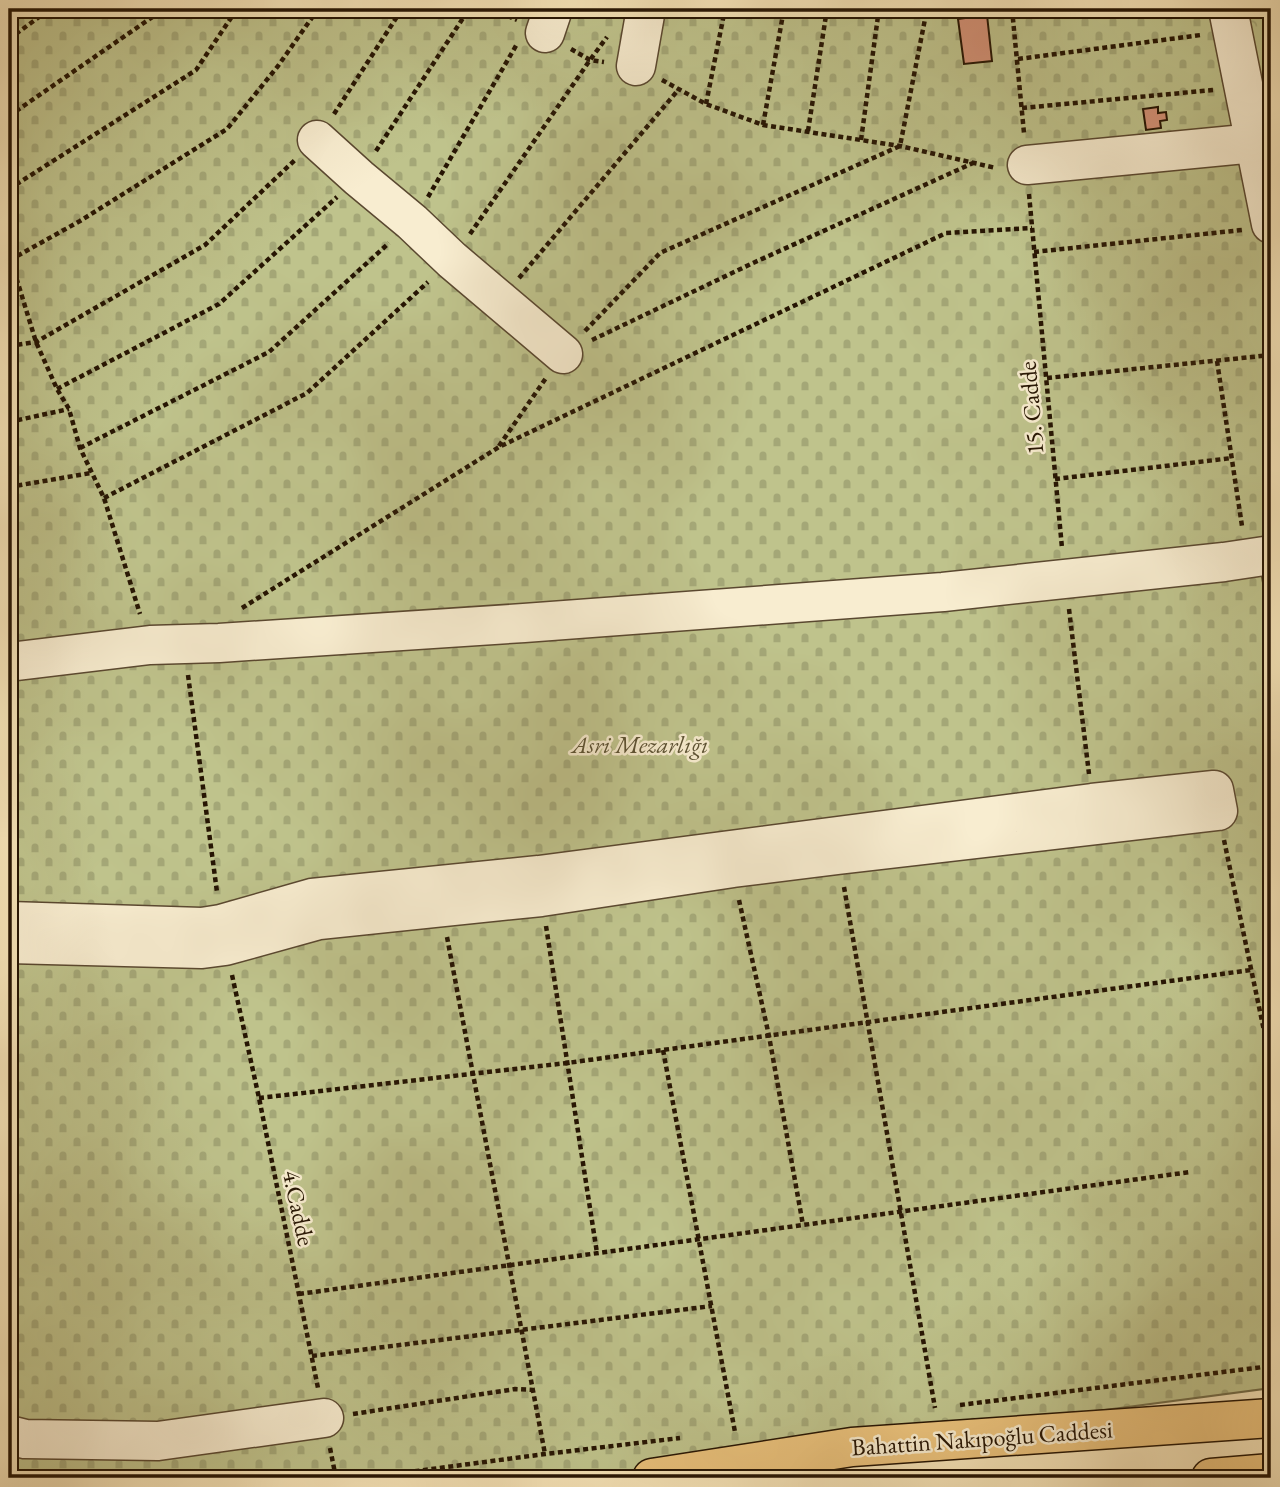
<svg xmlns="http://www.w3.org/2000/svg" width="1280" height="1487" font-family="'EB Garamond',serif">
<defs>
<pattern id="cemetery-stones" width="16" height="16" patternUnits="userSpaceOnUse" patternTransform="scale(1.75)"><rect width="16" height="16" fill="#bfc38c"/><path d="M2 7V4a2 2 0 0 1 4 0v3zM10 15v-3a2 2 0 0 1 4 0v3z" fill="#a4a777"/></pattern>
<pattern id="park-crowns" width="20" height="18" patternUnits="userSpaceOnUse" patternTransform="scale(1.75)"><rect width="20" height="18" fill="#bfc38c"/><path d="M2 6a3 3 0 1 1 6 0M12 15a3 3 0 1 1 6 0" fill="none" stroke="#a4a777"/></pattern>
</defs>
<rect width="100%" height="100%" fill="#f5e3b7"/>
<filter id="stains"><feTurbulence type="fractalNoise" baseFrequency=".00286" numOctaves="4"/><feColorMatrix values="0 0 0 0 .2 0 0 0 0 .09 0 0 0 0 .02 0 0 0 .5 -.17"/></filter>
<radialGradient id="worn" r=".72"><stop offset=".6" stop-color="#630" stop-opacity="0"/><stop offset="1" stop-color="#630" stop-opacity=".3"/></radialGradient>
<!-- cemetery -->
<polygon fill="url(#cemetery-stones)" stroke="#726c48" stroke-width="2" points="9,9 1247,9 1271,144 1271,923 1265,926 1271,957 1271,1388 593,1478 9,1478"/>
<!-- park -->
<polygon fill="url(#park-crowns)" stroke="#726c48" stroke-width="2" points="1247,9 1271,9 1271,144"/>
<!-- building -->
<g fill="#d39176" stroke="#261503" stroke-width="2">
<polygon points="987,15 992,61 964,64 958,19"/>
<polygon points="1158,107 1158,113 1166,112 1167,120 1160,121 1161,128 1146,130 1143,109"/>
<polygon points="1271,564 1271,655 1261,565"/>
</g>
<g fill="none" stroke-linecap="round" stroke-linejoin="round">
<!-- minor casing -->
<g stroke="#5a4830" stroke-width="41">
<g id="minor">
<polyline points="1228,9 1271,224"/>
<polyline points="545,33 553,9"/>
<polyline points="636,66 646,9"/>
<polyline points="317,140 359,178 412,222 452,260 563,354"/>
<polyline points="1027,165 1255,143"/>
<polyline points="9,662 150,645 219,643 524,623 943,592 1224,562 1271,555"/>
<polyline points="9,921 202,927 221,924 312,898 539,875 1092,803 1214,790 1218,811 838,855 733,868 541,897 319,920 225,946 202,949 9,944"/>
<polyline points="9,1435 25,1439 158,1441 324,1418"/>
</g>
</g>
<!-- major casing -->
<g stroke="#261503" stroke-width="41">
<g id="major">
<polyline points="652,1478 852,1447 1271,1418"/>
<polyline points="1211,1478 1271,1473"/>
</g>
</g>
<!-- path -->
<g stroke="#261503" stroke-width="4.5" stroke-dasharray="5 3.5" stroke-linecap="butt">
<polyline points="492,9 517,20"/>
<polyline points="1012,9 1024,133"/>
<polyline points="9,39 50,9"/>
<polyline points="571,49 590,60 604,62"/>
<polyline points="1018,59 1201,35"/>
<polyline points="662,80 706,104 763,125 900,146 996,168"/>
<polyline points="706,104 725,9"/>
<polyline points="1022,108 1213,90"/>
<polyline points="334,114 402,9"/>
<polyline points="9,116 164,9"/>
<polyline points="763,125 784,9"/>
<polyline points="808,131 827,9"/>
<polyline points="861,140 879,9"/>
<polyline points="376,151 469,9"/>
<polyline points="9,189 196,70 237,9"/>
<polyline points="1029,194 1062,548"/>
<polyline points="428,197 517,44"/>
<polyline points="470,234 590,60 607,37"/>
<polyline points="1034,252 1242,230"/>
<polyline points="9,254 36,342 57,389 69,409 80,448 104,498 140,614"/>
<polyline points="10,260 80,221 227,129 278,66 318,9"/>
<polyline points="519,278 679,89"/>
<polyline points="585,331 660,253 900,146 927,9"/>
<polyline points="592,340 753,263 973,163"/>
<polyline points="9,346 36,342 205,245 295,160"/>
<polyline points="1217,361 1242,526"/>
<polyline points="1047,378 1271,355"/>
<polyline points="57,389 219,304 337,197"/>
<polyline points="9,422 69,409"/>
<polyline points="499,446 546,378"/>
<polyline points="80,448 269,352 389,243"/>
<polyline points="1055,479 1232,458"/>
<polyline points="9,487 91,473"/>
<polyline points="104,498 307,393 428,282"/>
<polyline points="242,608 499,447 946,233 1032,228"/>
<polyline points="1069,609 1089,774"/>
<polyline points="188,675 217,892"/>
<polyline points="1224,840 1271,1064"/>
<polyline points="844,887 935,1408"/>
<polyline points="739,900 769,1036 803,1225"/>
<polyline points="546,926 597,1253"/>
<polyline points="447,937 545,1454"/>
<polyline points="232,975 259,1098 318,1388"/>
<polyline points="663,1050 735,1432"/>
<polyline points="259,1098 567,1063 1251,970"/>
<polyline points="299,1294 1190,1172"/>
<polyline points="312,1356 712,1306"/>
<polyline points="960,1405 1271,1366"/>
<polyline points="353,1414 515,1389 533,1390"/>
<polyline points="330,1448 336,1478"/>
<polyline points="364,1478 545,1454 680,1438"/>
</g>
<!-- minor -->
<use href="#minor" stroke="#f8edd0" stroke-width="38"/>
<!-- major -->
<use href="#major" stroke="#eac27c" stroke-width="38"/>
</g>
<g text-anchor="middle" dominant-baseline="central" stroke-width="5" stroke-linejoin="round" paint-order="stroke">
<!-- street labels -->
<g font-size="24" fill="#261503" stroke="#f8edd0">
<text transform="translate(1031 408) rotate(-95)">15. Cadde</text>
<text transform="translate(299 1208) rotate(78)">4.Cadde</text>
<text transform="translate(982 1438) rotate(-4)">Bahattin Nakıpoğlu Caddesi</text>
</g>
<!-- park labels -->
<g font-size="24" font-style="italic" fill="#5c5233" stroke="#f8edd0">
<text x="640" y="744">Asri Mezarlığı</text>
</g>
</g>
<!-- margin -->
<rect width="1280" height="1487" fill="none" stroke="#f5e3b7" stroke-width="35"/>
<rect x="10" y="10" width="1259" height="1466" fill="none" stroke="#261503" stroke-width="3.5"/>
<rect x="18" y="18" width="1245" height="1452" fill="none" stroke="#261503" stroke-width="2"/>
<rect width="100%" height="100%" filter="url(#stains)"/>
<rect width="100%" height="100%" fill="url(#worn)"/>
</svg>
